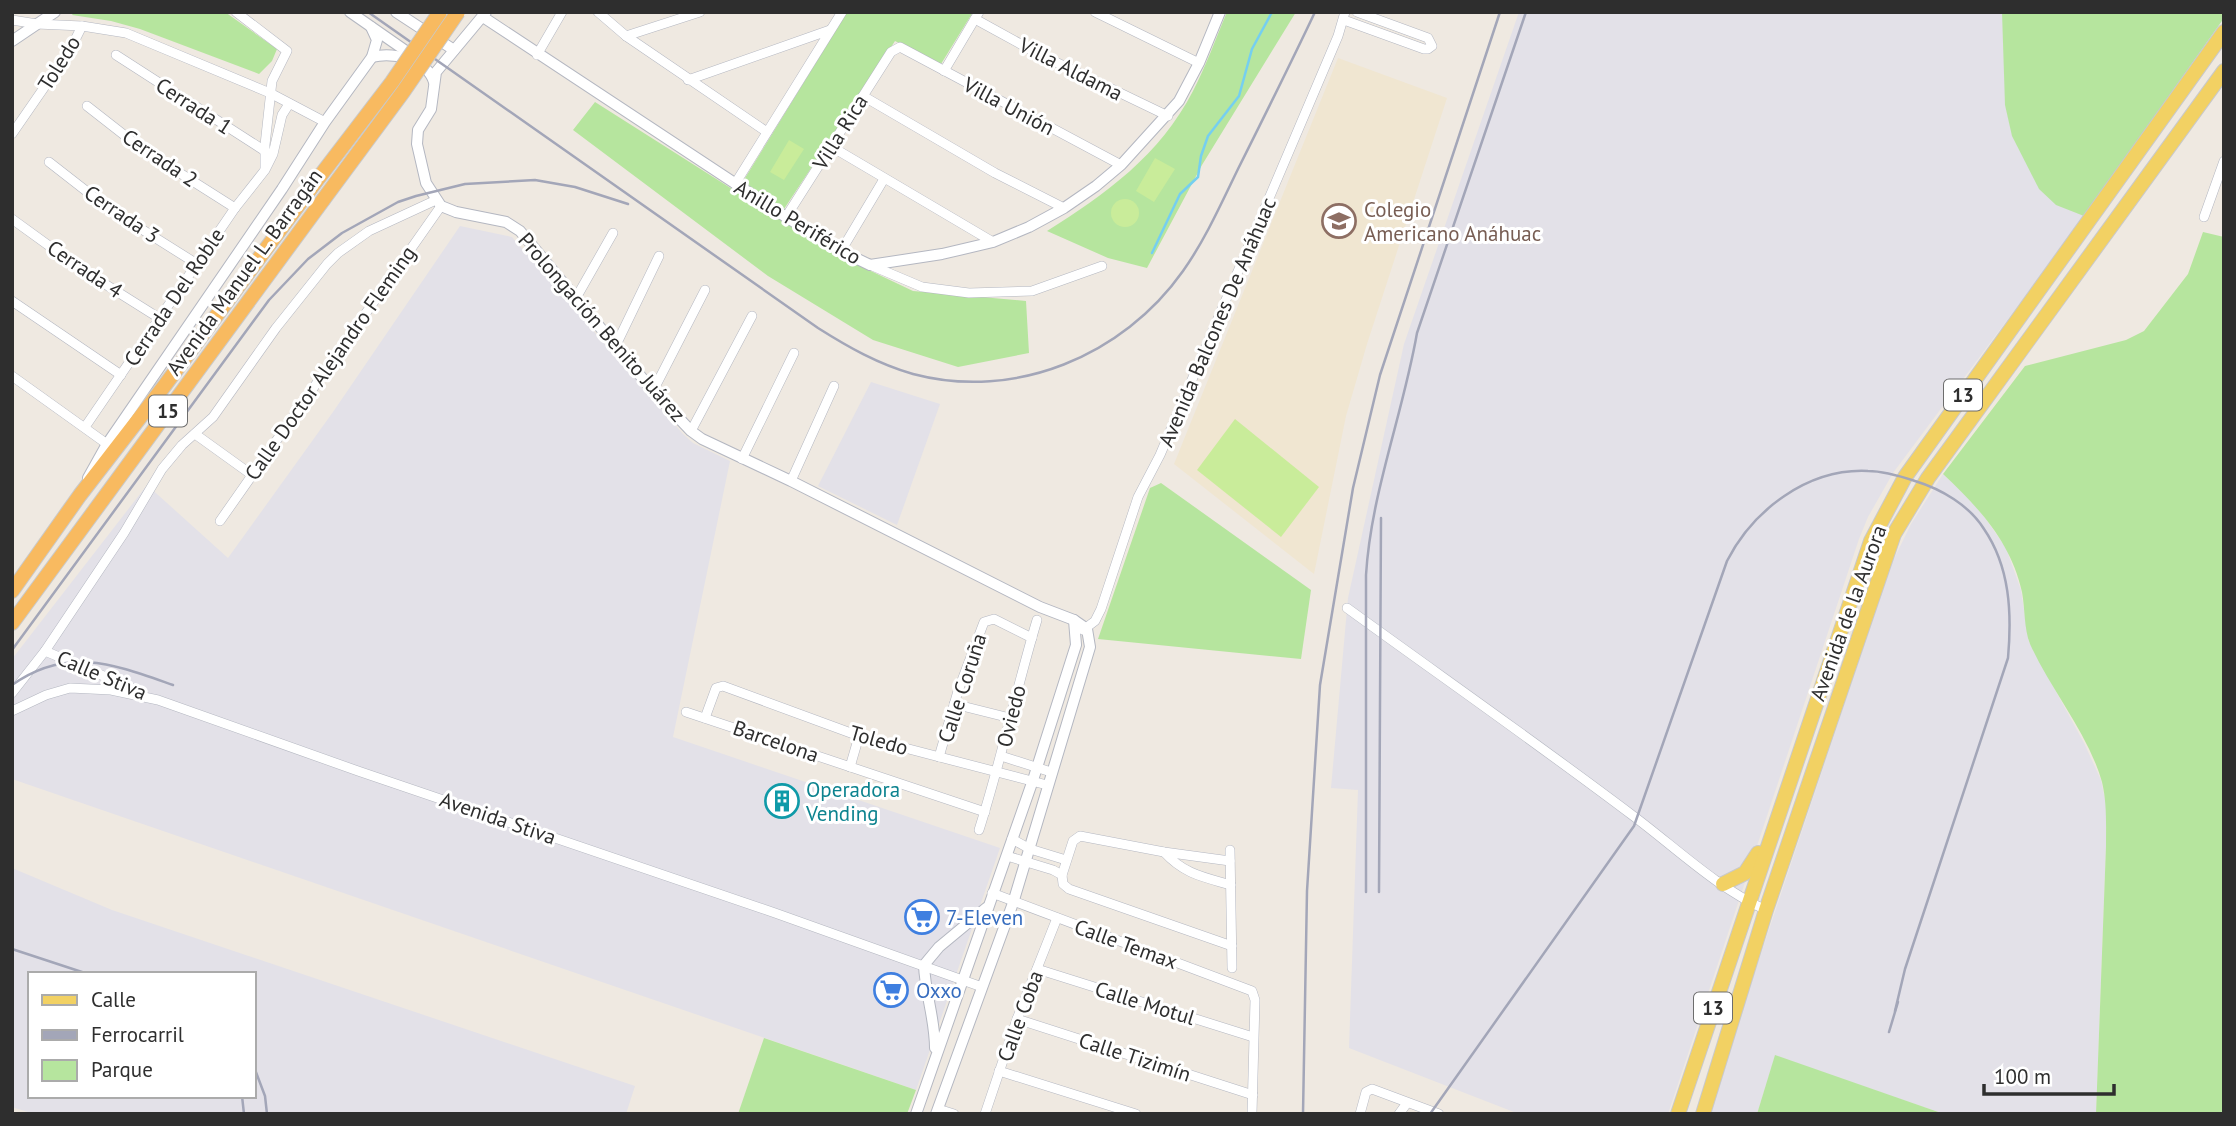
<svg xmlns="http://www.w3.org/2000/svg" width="2236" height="1126" font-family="'PT Sans',sans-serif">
<rect width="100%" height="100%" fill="#efe9e1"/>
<!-- industrial -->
<g fill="#e3e1e8" fill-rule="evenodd">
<polygon points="1519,12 2224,12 2224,18 2078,225 1893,473 1868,517 1859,539 1668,1114 1519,1114 1349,1048 1358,790 1331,788 1348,598 1404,344"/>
<polygon points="460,226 512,237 683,434 693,443 730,461 673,737 1000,848 916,1090 12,779 12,659 147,485 228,558 333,412"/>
<polygon points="871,382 940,404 897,525 818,486"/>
<polygon points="1943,474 1976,505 2006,548 2021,590 2029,642 2084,743 2101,780 2106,804 2106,846 2096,1114 1944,1114 1775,1056 1757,1114 1710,1114 1719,1079 1891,565 1911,524"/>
<path d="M12 868 112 910 635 1086 626 1114H34L12 1107ZM30 974H254V1096H30Z"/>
</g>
<!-- education -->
<polygon fill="#f0e6d1" points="1338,58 1447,98 1367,344 1346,416 1314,574 1174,464"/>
<!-- green -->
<g fill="#b6e59e">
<polygon points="74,12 225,12 277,49 272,61 259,74 140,29 111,21 72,15"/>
<polygon points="847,12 973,12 941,64 895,41 784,209 742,183"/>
<path d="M1227 12H1296L1202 165 1147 268 1108 258 1047 231C1106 194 1160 155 1193 91 1206 66 1216 38 1227 12Z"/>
<polygon points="2002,12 2224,12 2224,18 2084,216 2056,205 2039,189 2012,136 2005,105"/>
<polygon points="595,102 833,253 913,291 1026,301 1029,353 958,367 873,340 768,276 573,130"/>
<path d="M2203 232 2224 237V1114H2096L2106 846C2106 824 2107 803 2102 782 2089 735 2050 689 2030 644 2024 629 2025 608 2022 592 2011 542 1979 508 1943 474L2025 366 2126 340 2144 331 2188 274Z"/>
<polygon points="1161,483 1311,590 1301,659 1098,639 1150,488"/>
<polygon points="764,1038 916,1090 907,1114 738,1114"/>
<polygon points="1775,1055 1944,1114 1757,1114"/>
</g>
<!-- pitch -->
<g fill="#c9ec9a">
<polygon points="789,140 804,149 784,180 770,172"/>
<polygon points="1155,158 1175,169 1154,202 1136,191"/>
<circle cx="1125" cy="213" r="14"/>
<polygon points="1235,419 1319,487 1281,537 1197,470"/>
</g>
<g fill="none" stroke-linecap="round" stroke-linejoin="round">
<!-- stream -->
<polyline stroke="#75cff0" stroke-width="2.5" points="1152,253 1180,194 1198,177 1201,156 1208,136 1239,96 1252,49 1272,12"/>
<!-- minor casing -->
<g stroke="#b4b7c1" stroke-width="10">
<g id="minor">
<polyline points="236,12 287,51 272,81 265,145 265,168"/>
<polyline points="598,12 626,36 767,132"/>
<polyline points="1095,12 1199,63"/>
<polyline points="975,19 1035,52 1168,116"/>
<polyline points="12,20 37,24 82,26 126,33 270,93 325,122"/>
<polyline points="1344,20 1424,49 1428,49 1432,46 1428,38 1357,12"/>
<polyline points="626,36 700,12"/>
<polyline points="116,55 268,153"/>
<polyline points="537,55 562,12"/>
<polyline points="944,71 979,12"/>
<polyline points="688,80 830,30"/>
<polyline points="863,96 995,173 1064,208"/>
<polyline points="87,106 142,149 235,208"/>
<polyline points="12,134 70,50 82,26"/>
<polyline points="832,147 993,242"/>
<polyline points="49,162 108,208 197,264"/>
<polyline points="735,184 842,12"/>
<polyline points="786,217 891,52 900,47 1121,165"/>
<polyline points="2204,217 2224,161"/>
<polyline points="12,219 81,269 159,318"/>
<polyline points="841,251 884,179"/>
<polyline points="870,265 922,287 969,293 1032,291 1102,266"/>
<polyline points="576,298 613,233"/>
<polyline points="12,301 121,375"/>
<polyline points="616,345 659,256"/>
<polyline points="12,376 107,444"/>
<polyline points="653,391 705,290"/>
<polyline points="85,427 235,208 265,170 273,154 282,115 289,104"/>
<polyline points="691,431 752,316"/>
<polyline points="195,434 252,475"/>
<polyline points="742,459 794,353"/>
<polyline points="791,481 834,386"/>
<polyline points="220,521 441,206"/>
<path d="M1347 608C1442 677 1538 744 1632 815 1675 847 1717 888 1766 910"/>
<polyline points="1083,630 1095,621 1101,609 1138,497 1160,455 1338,36 1345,12"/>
<polyline points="45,651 141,692"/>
<polyline points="12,693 45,651 124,533 162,469 182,445 213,417 276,328 327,264 338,253 369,231 436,200"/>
<polyline points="954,704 1010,718"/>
<polyline points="12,711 46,695 70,688 111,690 158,700 358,771 775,913 982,987"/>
<polyline points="686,712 985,812"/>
<polyline points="705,718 716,688 723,686 859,736 1047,785"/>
<polyline points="1001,756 1051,772"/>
<polyline points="939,757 958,691 984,622 994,619 1032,638"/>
<polyline points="850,767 859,736"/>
<path d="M979 830C1001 761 1016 690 1037 620"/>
<polyline points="1012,839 1030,849 1066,860"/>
<polyline points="1230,850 1232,968"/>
<path d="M1164 852C1184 874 1203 877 1231 885"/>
<polyline points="1007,856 1053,870 1062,875 1063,884 1069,889 1232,946"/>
<polyline points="1062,875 1073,841 1080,836 1164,852 1230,861"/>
<polyline points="992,893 1252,991 1255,1000 1252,1114"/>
<polyline points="1037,969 1253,1037"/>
<polyline points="1017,1019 1253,1095"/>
<polyline points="999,1071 1136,1114"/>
<polyline points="938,1109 954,1114"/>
<polyline points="985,1114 1017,1019 1057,918"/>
<polyline points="1360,1114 1366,1092 1372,1089 1439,1114"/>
<polyline points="1399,1114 1407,1103"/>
</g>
</g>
<!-- tertiary casing -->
<g stroke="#b4b7c1" stroke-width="12">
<g id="tertiary">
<polyline points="350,12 416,58"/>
<polyline points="396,12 454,50"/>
<polyline points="486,12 436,72 431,109 418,130 417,144 426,183 441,206 456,212 506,222 520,231 653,391 691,431 702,439 791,481 1040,607 1074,620 1087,629 1090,647 1013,903 936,1114"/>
<polyline points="483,17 786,217 841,251 870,265 942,254 993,242 1029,227 1064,208 1096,186 1121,165 1179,101 1199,63 1220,12"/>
<polyline points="12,41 55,12"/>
<path d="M372 57C393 52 427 59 434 82"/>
<polyline points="88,478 107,444 282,189 325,122 372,57 377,40 371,27"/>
<path d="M935 1048C935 1019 925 993 924 965L939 947 986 908"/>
<polyline points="916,1114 1033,780 1076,645 1074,620"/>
</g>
</g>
<!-- primary casing -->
<g stroke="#c9c9c9" stroke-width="16">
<g id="primary">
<polyline points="1723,884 1745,873 1758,853"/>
<polyline points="1678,1114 1871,541 1905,477 2224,32"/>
<polyline points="1703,1114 1766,910 1894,534 1928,478 2224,71"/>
</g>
</g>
<!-- trunk casing -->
<g stroke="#c9c9c9" stroke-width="16">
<g id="trunk">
<polyline points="12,591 80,495 165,385 314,184"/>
<polyline points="12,623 323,200"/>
</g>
</g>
<!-- minor -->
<use href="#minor" stroke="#fff" stroke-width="9"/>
<!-- tertiary -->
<use href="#tertiary" stroke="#fff" stroke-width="10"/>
<!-- primary -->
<use href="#primary" stroke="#f2d163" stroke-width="14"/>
<!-- trunk -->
<use href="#trunk" stroke="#f8ba60" stroke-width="14"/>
<!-- rail -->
<g stroke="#a3a6b8" stroke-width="2.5">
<path d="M368 12 818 328C848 347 878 364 913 374 1015 401 1123 356 1183 271 1205 240 1221 204 1238 169 1264 117 1290 65 1315 12"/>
<polyline points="12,650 269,300 308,259 342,233 398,202 416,196 465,184 535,180 575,187 628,204"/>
<path d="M12 685C68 645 116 665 173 685"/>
<path d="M1366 892V575C1371 493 1403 414 1417 333L1526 12"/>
<polyline points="1379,892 1381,518"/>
<polyline points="12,949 88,974"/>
<polyline points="1889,1032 1898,1002"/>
<polyline points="254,1067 265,1096 267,1114"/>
<polyline points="242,1096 244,1114"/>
<polyline points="1303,1114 1307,891 1320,685 1353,488 1380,375 1500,12"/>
<path d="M1430 1114 1634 826 1727 561C1753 510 1808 468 1868 471 1884 471 1900 476 1915 481 1941 489 1969 505 1984 529 2010 567 2012 613 2008 658L1905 969 1895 1011"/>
</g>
<!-- trunk-bridge casing -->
<g stroke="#c9c9c9" stroke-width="16" stroke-linecap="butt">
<g id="trunk-bridge">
<polyline points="314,184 392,82 440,12"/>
<polyline points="323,200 403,92 458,12"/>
</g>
</g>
<!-- trunk-bridge -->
<use href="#trunk-bridge" stroke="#f8ba60" stroke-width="14"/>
</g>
<!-- icons -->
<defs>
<g id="school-ring" transform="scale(1.75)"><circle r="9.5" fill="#fff" stroke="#8d6e63" stroke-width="1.5"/><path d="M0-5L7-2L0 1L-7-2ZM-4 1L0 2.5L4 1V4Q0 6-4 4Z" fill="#8d6e63"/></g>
<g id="building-ring" transform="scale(1.75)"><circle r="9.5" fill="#fff" stroke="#0f9aa8" stroke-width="1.5"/><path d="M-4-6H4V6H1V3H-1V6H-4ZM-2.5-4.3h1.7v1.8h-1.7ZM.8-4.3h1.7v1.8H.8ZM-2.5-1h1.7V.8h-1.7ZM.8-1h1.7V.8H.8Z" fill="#0f9aa8"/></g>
<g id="supermarket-ring" transform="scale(1.75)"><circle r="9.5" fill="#fff" stroke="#3f7fe0" stroke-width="1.5"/><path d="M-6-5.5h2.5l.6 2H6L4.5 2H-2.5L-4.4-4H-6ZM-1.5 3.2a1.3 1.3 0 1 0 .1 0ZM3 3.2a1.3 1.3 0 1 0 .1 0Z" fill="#3f7fe0"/></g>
</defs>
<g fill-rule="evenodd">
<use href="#school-ring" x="1339" y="221"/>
<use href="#building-ring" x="782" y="801"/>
<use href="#supermarket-ring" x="922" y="917"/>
<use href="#supermarket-ring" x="891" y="990"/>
</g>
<g text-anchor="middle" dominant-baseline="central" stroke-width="6" stroke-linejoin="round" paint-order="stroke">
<!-- shield labels -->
<g fill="#fff" stroke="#6d6d6d" stroke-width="2">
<rect x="1944" y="379.5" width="38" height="31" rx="5"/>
<rect x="149" y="395.5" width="38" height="31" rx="5"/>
<rect x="1694" y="992.5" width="38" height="31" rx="5"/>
</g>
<g font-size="19" font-weight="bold" fill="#2e2e2e">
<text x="1963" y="395">13</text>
<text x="168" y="411">15</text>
<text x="1713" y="1008">13</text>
</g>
<!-- street labels -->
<g font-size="21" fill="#2e2e2e" stroke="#fff">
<text transform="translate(59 63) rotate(-58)">Toledo</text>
<text transform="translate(1071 69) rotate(27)">Villa Aldama</text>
<text transform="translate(194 106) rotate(33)">Cerrada 1</text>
<text transform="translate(1009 106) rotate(28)">Villa Unión</text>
<text transform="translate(840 132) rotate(-58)">Villa Rica</text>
<text transform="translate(160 158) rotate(34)">Cerrada 2</text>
<text transform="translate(122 214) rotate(34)">Cerrada 3</text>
<text transform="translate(798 222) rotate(31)">Anillo Periférico</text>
<text transform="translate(85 269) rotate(34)">Cerrada 4</text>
<text transform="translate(244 272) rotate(-54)">Avenida Manuel L. Barragán</text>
<text transform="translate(174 297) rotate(-56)">Cerrada Del Roble</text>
<text transform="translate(1217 322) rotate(-67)">Avenida Balcones De Anáhuac</text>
<text transform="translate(602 327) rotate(49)">Prolongación Benito Juárez</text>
<text transform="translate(330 363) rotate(-55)">Calle Doctor Alejandro Fleming</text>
<text transform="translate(1848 613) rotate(-70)">Avenida de la Aurora</text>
<text transform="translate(102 675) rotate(23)">Calle Stiva</text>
<text transform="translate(962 688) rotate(-72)">Calle Coruña</text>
<text transform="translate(1011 716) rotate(-76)">Oviedo</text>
<text transform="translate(879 740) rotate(16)">Toledo</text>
<text transform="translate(776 741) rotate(19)">Barcelona</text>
<text transform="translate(498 818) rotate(19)">Avenida Stiva</text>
<text transform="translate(1126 944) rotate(20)">Calle Temax</text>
<text transform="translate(1145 1003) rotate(17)">Calle Motul</text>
<text transform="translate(1020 1016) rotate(-70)">Calle Coba</text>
<text transform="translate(1135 1057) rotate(18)">Calle Tizimín</text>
</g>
<!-- education labels -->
<g font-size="21" fill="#785e54" stroke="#fff" text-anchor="start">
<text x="1364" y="209">Colegio<tspan x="1364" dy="24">Americano Anáhuac</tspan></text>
</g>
<!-- culture labels -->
<g font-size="21" fill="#0d838f" stroke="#fff" text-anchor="start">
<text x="806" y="789">Operadora<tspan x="806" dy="24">Vending</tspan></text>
</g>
<!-- shop labels -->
<g font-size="21" fill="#366cbe" stroke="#fff" text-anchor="start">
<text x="946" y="917">7-Eleven</text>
<text x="916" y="990">Oxxo</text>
</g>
</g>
<!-- border -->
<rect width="2236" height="1126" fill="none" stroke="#2e2e2e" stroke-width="28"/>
<!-- legend -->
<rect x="28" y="972" width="228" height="126" fill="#ffffff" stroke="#ababab" stroke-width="2"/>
<rect x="42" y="995" width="35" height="10" fill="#f2d163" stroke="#ababab" stroke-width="2"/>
<text x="91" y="1007" font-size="21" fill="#2e2e2e">Calle</text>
<rect x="42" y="1030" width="35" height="10" fill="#a3a6b8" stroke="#ababab" stroke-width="2"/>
<text x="91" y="1042" font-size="21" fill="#2e2e2e">Ferrocarril</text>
<rect x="42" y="1060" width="35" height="21" fill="#b6e59e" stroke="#ababab" stroke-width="2"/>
<text x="91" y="1077" font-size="21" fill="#2e2e2e">Parque</text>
<!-- scale -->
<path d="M1984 1084v10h130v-10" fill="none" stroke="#2e2e2e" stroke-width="3.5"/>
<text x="1994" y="1084" font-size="21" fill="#2e2e2e" stroke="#ffffff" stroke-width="5" paint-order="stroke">100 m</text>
</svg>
